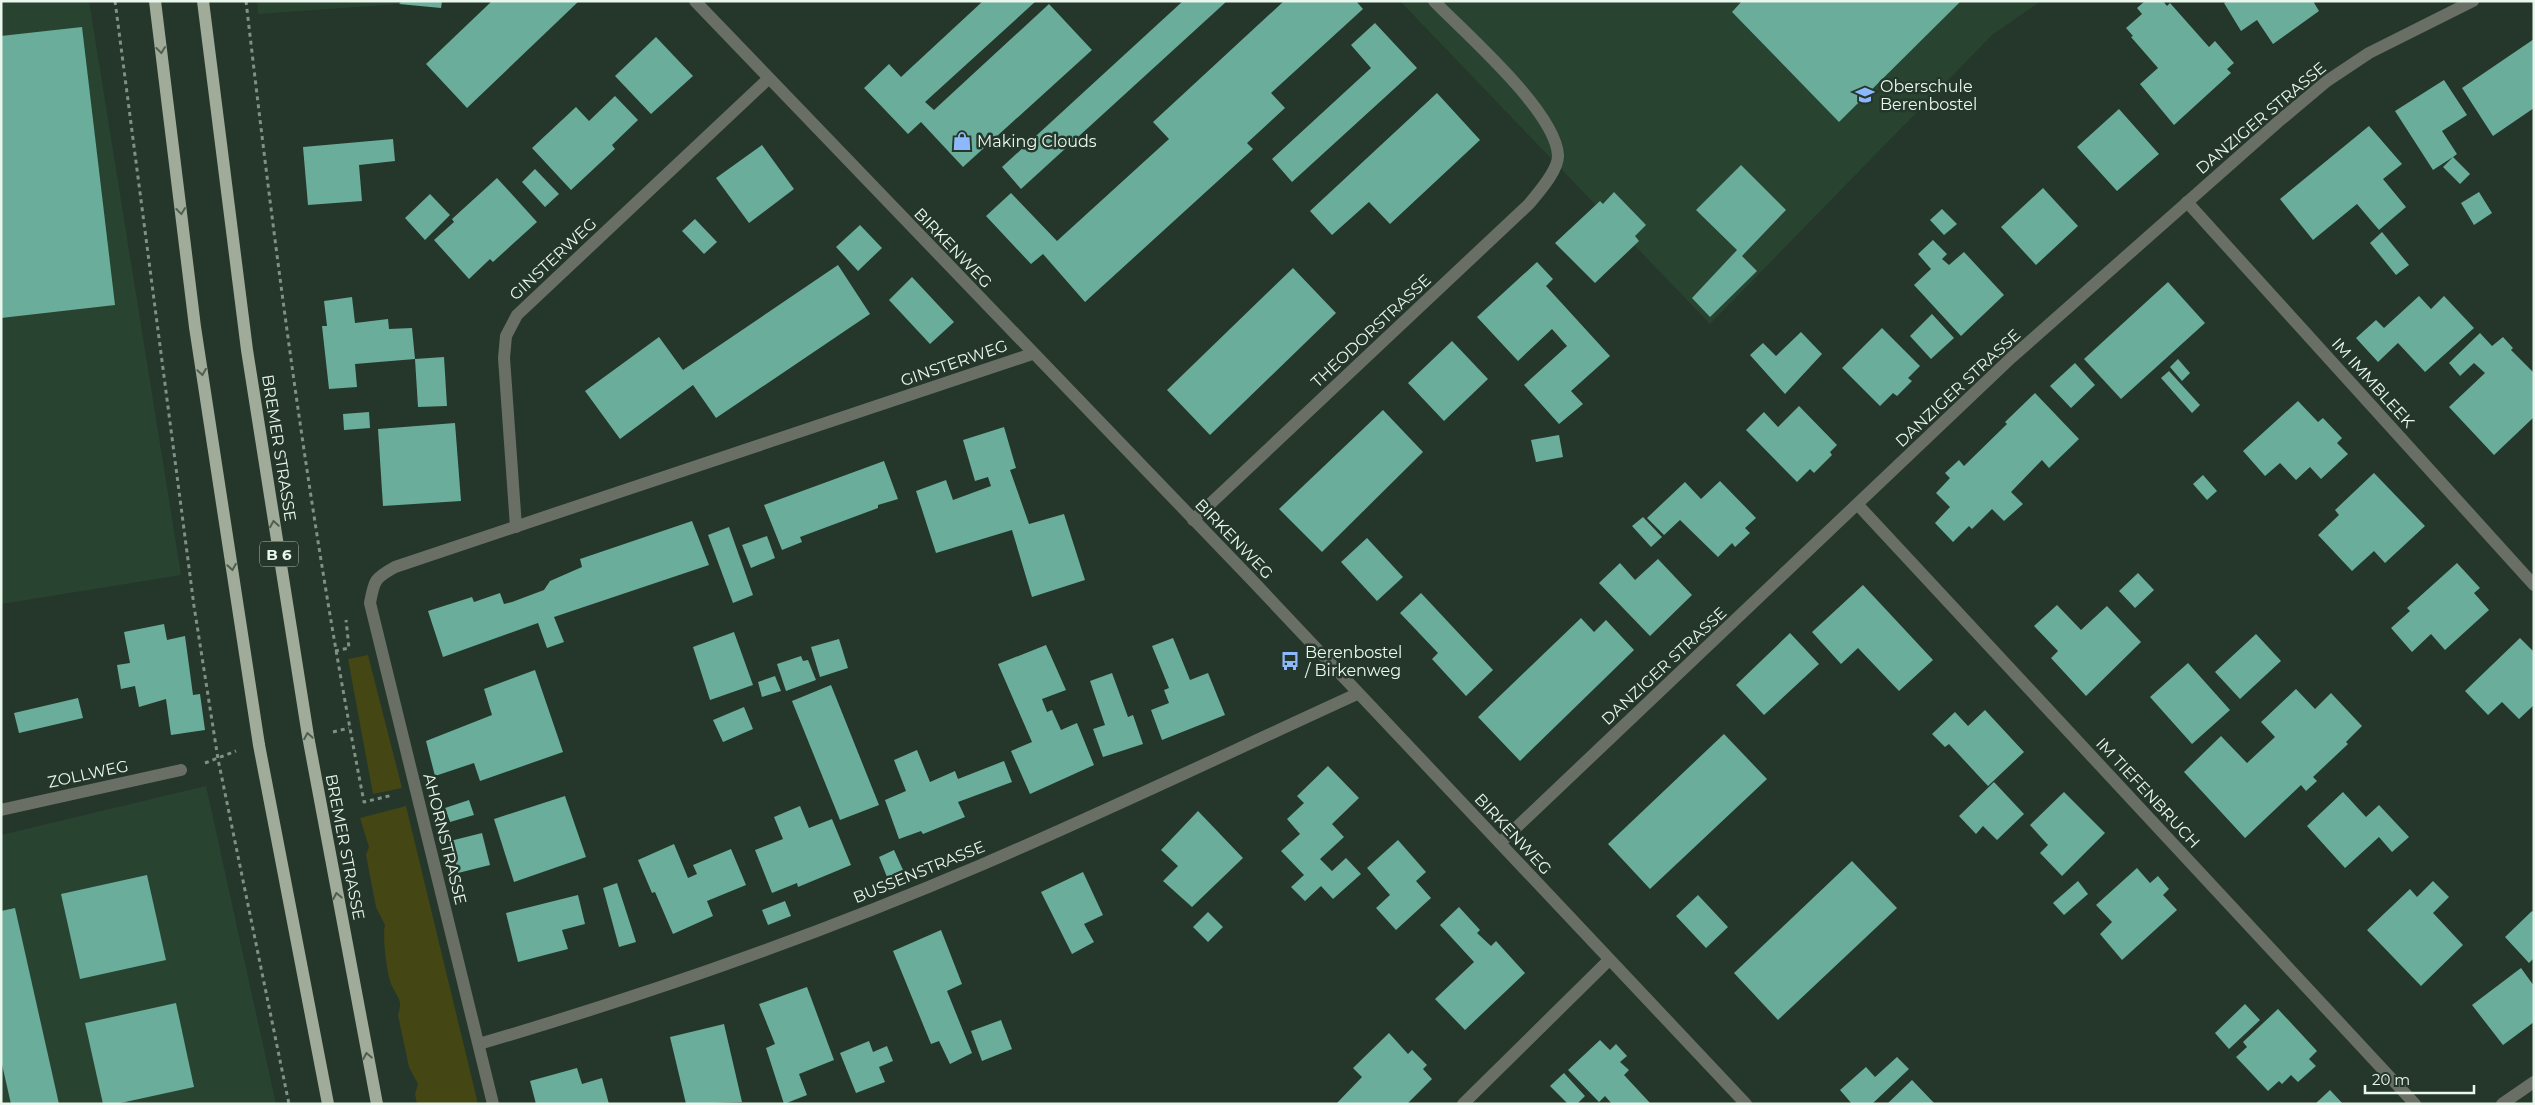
<svg xmlns="http://www.w3.org/2000/svg" width="2535" height="1105" font-family="Montserrat,sans-serif">
<rect width="100%" height="100%" fill="#24372a"/>
<!-- built -->
<g fill="#294331">
<polygon points="1,1 89,1 181,575 1,604"/>
<polygon points="257,1 402,1 399,4 258,14"/>
<polygon points="1400,1 2041,1 1992,35 1710,324"/>
<polygon points="206,786 276,1104 1,1104 1,835"/>
</g>
<!-- green -->
<g fill="#444614">
<polygon points="368,655 402,788 373,794 348,659"/>
<path d="M406 806 478 1104H417L415 1094 418 1084 409 1067 398 1015C403 999 398 999 392 986 387 976 382 935 385 925L376 907 366 855 369 847 360 818Z"/>
</g>
<!-- building -->
<g fill="#6aad9b">
<polygon points="402,1 442,1 441,8 399,4"/>
<polygon points="492,1 579,1 467,108 426,64"/>
<polygon points="983,1 1036,1 925,102 934,110 1049,4 1092,50 963,167 921,122 908,134 864,88 889,64 901,77"/>
<polygon points="1183,1 1227,1 1021,189 1002,167"/>
<polygon points="1284,1 1356,1 1363,9 1271,93 1285,108 1247,143 1253,149 1085,302 1043,254 1031,264 986,216 1011,193 1057,241 1169,139 1153,122"/>
<polygon points="1742,1 1961,1 1839,122 1732,12"/>
<polygon points="2145,1 2163,1 2167,6 2170,3 2209,47 2215,41 2234,63 2227,69 2231,73 2174,125 2140,84 2158,68 2131,37 2133,36 2126,28 2142,14 2137,8"/>
<polygon points="2227,1 2313,1 2319,11 2273,44 2257,20 2241,31 2224,3"/>
<polygon points="1375,23 1417,68 1292,182 1272,159 1371,68 1351,45"/>
<polygon points="82,27 115,305 1,318 1,36"/>
<polygon points="656,37 693,76 651,114 615,76"/>
<polygon points="2534,39 2534,108 2493,136 2462,88"/>
<polygon points="2444,80 2467,115 2442,131 2457,154 2453,157 2470,174 2460,184 2443,167 2453,157 2433,170 2395,111"/>
<polygon points="1437,93 1480,140 1390,224 1369,202 1332,235 1310,211"/>
<polygon points="615,96 638,120 612,145 615,149 571,190 532,148 576,107 589,121"/>
<polygon points="2119,109 2159,154 2117,191 2077,147"/>
<polygon points="2369,126 2402,164 2383,179 2406,207 2379,230 2357,204 2313,240 2280,199"/>
<polygon points="393,139 395,161 359,165 362,201 308,205 303,147"/>
<polygon points="762,145 794,189 749,223 716,178"/>
<polygon points="1741,165 1786,210 1742,256 1757,271 1710,317 1692,298 1737,250 1696,210"/>
<polygon points="535,169 559,194 545,207 522,182"/>
<polygon points="497,178 537,222 493,262 490,259 469,279 434,240 454,222 452,219"/>
<polygon points="2043,188 2078,226 2036,265 2001,227"/>
<polygon points="1614,192 1646,225 1635,236 1639,241 1595,283 1555,243 1600,201 1603,204"/>
<polygon points="2479,192 2492,213 2474,225 2461,203"/>
<polygon points="430,194 450,215 425,240 405,218"/>
<polygon points="1942,209 1957,224 1944,235 1930,220"/>
<polygon points="695,219 717,242 704,254 682,231"/>
<polygon points="860,225 882,248 858,271 836,247"/>
<polygon points="2382,232 2409,265 2396,275 2370,243"/>
<polygon points="1933,240 1947,254 1942,259 1949,265 1964,252 2004,295 1961,336 1914,285 1931,269 1918,254"/>
<polygon points="1537,262 1553,279 1546,286 1610,356 1571,391 1583,404 1559,424 1524,385 1567,346 1552,329 1518,361 1477,317"/>
<polygon points="838,265 870,314 716,418 693,385 620,439 585,391 659,337 683,370"/>
<polygon points="1293,268 1336,313 1210,435 1167,390"/>
<polygon points="912,277 954,322 930,344 889,300"/>
<polygon points="2168,282 2205,323 2121,399 2084,359"/>
<polygon points="2419,296 2431,309 2444,296 2474,328 2425,372 2398,343 2378,362 2356,338 2376,320 2384,328"/>
<polygon points="352,297 355,323 388,319 389,329 412,328 415,359 355,364 357,387 329,389 322,326 327,326 324,301"/>
<polygon points="1932,314 1954,338 1931,359 1910,336"/>
<polygon points="1882,328 1920,366 1908,378 1912,381 1897,396 1893,393 1880,406 1842,368"/>
<polygon points="1801,332 1822,354 1785,394 1750,355 1763,343 1776,356"/>
<polygon points="2480,333 2492,346 2503,337 2513,348 2511,350 2534,373 2534,417 2494,455 2449,407 2485,373 2474,363 2460,376 2449,363"/>
<polygon points="1452,341 1488,379 1444,421 1408,383"/>
<polygon points="444,357 447,406 418,407 415,359"/>
<polygon points="2178,359 2190,373 2182,381 2170,367"/>
<polygon points="2075,363 2095,385 2071,408 2050,386"/>
<polygon points="2169,371 2200,405 2192,413 2161,378"/>
<polygon points="2035,393 2079,439 2049,468 2042,460 2011,492 2023,504 2004,521 1992,509 1972,529 1969,526 1953,542 1935,523 1950,507 1936,493 1950,478 1945,473 1959,460 1964,466 2007,424 2005,422"/>
<polygon points="2298,401 2318,422 2323,418 2342,438 2337,443 2348,454 2321,479 2310,467 2296,480 2280,463 2265,476 2243,451"/>
<polygon points="1799,406 1837,445 1830,452 1832,455 1814,473 1810,469 1797,482 1746,430 1764,412 1778,427"/>
<polygon points="1383,410 1423,452 1322,552 1279,509"/>
<polygon points="369,412 370,428 344,430 343,414"/>
<polygon points="455,423 461,501 383,506 378,429"/>
<polygon points="1004,427 1016,468 1010,470 1029,524 1064,514 1085,580 1032,597 1012,530 936,553 916,491 946,480 953,500 991,486 988,477 975,481 963,440"/>
<polygon points="1559,435 1563,457 1536,462 1531,440"/>
<polygon points="884,461 898,499 878,505 878,508 800,537 802,542 782,550 764,505"/>
<polygon points="2374,473 2425,526 2385,563 2374,551 2352,571 2318,535 2339,515 2335,510"/>
<polygon points="2203,475 2217,491 2207,500 2193,484"/>
<polygon points="1720,481 1756,518 1745,528 1750,533 1735,547 1732,543 1718,557 1680,520 1664,535 1647,518 1685,482 1701,499"/>
<polygon points="1643,517 1662,537 1651,547 1632,526"/>
<polygon points="692,521 709,565 554,617 564,642 547,648 538,623 443,657 428,611 472,597 474,602 500,593 504,604 512,602 544,590 550,581 582,567 580,559"/>
<polygon points="729,527 753,595 733,603 708,535"/>
<polygon points="767,536 775,558 751,568 742,545"/>
<polygon points="1367,538 1403,577 1377,601 1341,562"/>
<polygon points="1658,559 1692,595 1650,636 1599,583 1620,563 1635,580"/>
<polygon points="2457,563 2480,588 2474,593 2489,610 2445,650 2431,634 2412,652 2391,628 2410,611 2407,608"/>
<polygon points="2138,573 2154,590 2135,608 2119,591"/>
<polygon points="1863,585 1933,660 1899,691 1858,648 1841,664 1812,632"/>
<polygon points="1421,593 1493,670 1466,696 1432,659 1438,653 1400,613"/>
<polygon points="2057,605 2081,630 2107,606 2141,642 2086,696 2051,658 2058,651 2034,626"/>
<polygon points="1581,618 1594,632 1606,620 1634,650 1520,761 1478,717"/>
<polygon points="164,624 167,640 185,636 193,695 200,694 205,730 171,735 166,699 139,707 135,686 121,689 117,665 130,663 124,632"/>
<polygon points="734,632 753,685 710,700 693,647"/>
<polygon points="1790,633 1819,664 1764,715 1736,685"/>
<polygon points="2256,634 2281,661 2240,699 2215,672"/>
<polygon points="1173,638 1190,680 1208,673 1225,715 1162,740 1151,710 1169,703 1164,690 1169,688 1152,646"/>
<polygon points="2520,638 2534,652 2534,705 2519,719 2502,702 2488,715 2465,691"/>
<polygon points="839,639 848,668 820,677 811,647"/>
<polygon points="1046,645 1066,690 1042,699 1047,712 1052,710 1061,730 1077,723 1094,765 1030,794 1011,751 1032,742 998,664"/>
<polygon points="801,656 803,661 808,660 816,680 786,691 777,664"/>
<polygon points="2188,663 2230,710 2192,744 2150,697"/>
<polygon points="535,670 563,752 480,781 474,763 435,776 426,741 492,715 484,689"/>
<polygon points="1112,673 1128,717 1133,715 1143,744 1103,757 1093,729 1105,725 1090,681"/>
<polygon points="775,676 781,691 762,697 758,682"/>
<polygon points="831,685 879,805 840,820 792,701"/>
<polygon points="2296,689 2315,709 2331,693 2362,726 2346,742 2348,744 2313,777 2317,781 2306,791 2301,785 2245,838 2184,772 2221,736 2247,763 2275,737 2261,722"/>
<polygon points="78,698 83,718 19,733 14,713"/>
<polygon points="744,707 753,729 723,742 713,720"/>
<polygon points="1985,710 2024,752 1988,786 1949,744 1945,747 1932,734 1955,712 1968,726"/>
<polygon points="1724,734 1767,779 1650,889 1608,844"/>
<polygon points="917,750 930,782 955,771 958,779 1004,761 1012,782 958,802 965,817 923,834 921,831 899,839 885,800 906,791 894,760"/>
<polygon points="1328,766 1359,798 1332,824 1344,837 1320,859 1332,871 1346,858 1361,874 1333,899 1321,886 1305,901 1291,887 1304,875 1281,851 1300,834 1287,819 1304,803 1297,796"/>
<polygon points="1994,782 2024,814 1997,840 1983,826 1976,834 1959,816"/>
<polygon points="2064,792 2105,833 2062,876 2040,853 2048,845 2030,825"/>
<polygon points="2343,792 2366,817 2379,805 2409,837 2392,852 2379,837 2345,868 2307,826"/>
<polygon points="565,796 586,857 514,882 494,819"/>
<polygon points="469,800 474,815 450,822 445,808"/>
<polygon points="800,806 809,828 832,819 851,865 798,887 797,883 772,893 755,850 783,839 774,817"/>
<polygon points="1198,811 1243,858 1192,907 1163,881 1178,866 1161,850"/>
<polygon points="482,833 490,865 458,873 450,841"/>
<polygon points="1398,840 1426,872 1416,881 1431,898 1396,930 1376,908 1390,895 1367,868"/>
<polygon points="674,844 688,878 697,874 693,865 731,849 746,885 707,901 713,916 673,934 655,892 652,893 638,860"/>
<polygon points="894,850 903,870 887,877 879,857"/>
<polygon points="1852,861 1897,908 1778,1020 1734,973"/>
<polygon points="2137,868 2150,883 2158,876 2169,889 2163,895 2177,910 2122,960 2100,934 2112,922 2096,905"/>
<polygon points="1083,872 1103,915 1084,924 1094,942 1072,954 1041,892"/>
<polygon points="147,875 166,960 80,979 61,894"/>
<polygon points="2078,881 2088,894 2064,915 2053,903"/>
<polygon points="2433,881 2449,897 2433,913 2463,945 2421,986 2367,930 2410,889 2417,897"/>
<polygon points="617,883 636,942 619,947 603,888"/>
<polygon points="578,895 585,924 562,930 568,949 518,962 506,913"/>
<polygon points="1698,895 1728,927 1706,948 1676,916"/>
<polygon points="785,901 791,916 768,925 762,910"/>
<polygon points="1459,907 1480,930 1477,933 1491,946 1496,941 1525,973 1465,1030 1435,999 1474,962 1440,925"/>
<polygon points="15,908 59,1104 11,1104 1,1060 1,911"/>
<polygon points="2532,911 2534,914 2534,958 2529,963 2505,937"/>
<polygon points="1208,912 1223,927 1208,942 1193,927"/>
<polygon points="941,930 962,984 947,991 972,1053 950,1064 939,1041 931,1044 893,951"/>
<polygon points="2521,968 2534,986 2534,1022 2503,1045 2472,1005"/>
<polygon points="807,987 834,1060 799,1074 807,1095 784,1104 766,1048 775,1044 759,1004"/>
<polygon points="176,1003 194,1087 116,1104 103,1104 85,1023"/>
<polygon points="2245,1004 2260,1020 2229,1049 2215,1033"/>
<polygon points="2278,1009 2317,1051 2309,1059 2316,1066 2298,1082 2291,1075 2282,1084 2279,1081 2268,1091 2236,1057 2247,1047 2243,1042"/>
<polygon points="1001,1020 1012,1049 982,1061 971,1031"/>
<polygon points="724,1024 742,1102 686,1104 670,1037"/>
<polygon points="1389,1033 1408,1054 1412,1050 1427,1065 1423,1069 1432,1079 1407,1104 1336,1104 1362,1077 1353,1068"/>
<polygon points="1600,1040 1610,1050 1616,1044 1627,1056 1620,1062 1629,1070 1624,1075 1651,1104 1612,1104 1605,1096 1599,1102 1568,1070"/>
<polygon points="869,1041 873,1052 887,1046 893,1061 879,1067 885,1082 856,1093 840,1053"/>
<polygon points="1897,1057 1909,1069 1872,1104 1852,1104 1840,1090 1866,1067 1875,1077"/>
<polygon points="577,1068 582,1084 602,1078 609,1104 536,1104 530,1081"/>
<polygon points="1564,1073 1585,1096 1577,1104 1568,1104 1550,1086"/>
<polygon points="1912,1080 1935,1104 1887,1104"/>
<polygon points="2330,1090 2343,1104 2315,1104"/>
</g>
<g fill="none" stroke-linecap="round" stroke-linejoin="round">
<!-- path -->
<g stroke="#809085" stroke-width="3" stroke-dasharray="4 4" stroke-linecap="butt">
<polyline points="115,1 194,606 218,759 289,1104"/>
<path d="M246 1C277 269 312 537 364 802L393 795"/>
<polyline points="335,651 349,648 346,620"/>
<polyline points="333,732 349,728"/>
<polyline points="205,763 236,751"/>
</g>
<!-- street -->
<g stroke="#6a6f66" stroke-width="12">
<polyline points="695,1 1251,579 1746,1104"/>
<polyline points="2187,202 2534,585"/>
<polyline points="1858,505 2415,1104"/>
<path d="M1193 520 1529 204C1538 193 1559 170 1558 155 1555 111 1466 34 1434 1"/>
<polyline points="516,527 504,358 506,336 517,315 768,79"/>
<polyline points="1,810 181,770"/>
<polyline points="1500,843 2011,358 2278,122 2327,81 2369,53 2473,1"/>
<path d="M479 1044C650 994 817 935 981 865 1107 811 1232 751 1357 694"/>
<path d="M493 1104 370 603C374 580 375 578 395 567L1032 354"/>
<polyline points="1463,1104 1609,960"/>
<polyline points="2502,1104 2534,1082"/>
</g>
<!-- primary -->
<g stroke="#a0ac99" stroke-width="12">
<polyline points="155,1 195,327 259,745 328,1104"/>
<polyline points="203,1 247,350 308,736 377,1104"/>
</g>
</g>
<!-- one-way arrows -->
<defs><path id="oneway-chevron" d="M-2-3.5L2.5 0L-2 3.5" fill="none" stroke-width="1.6" stroke-linecap="round" stroke-linejoin="round" transform="scale(1.25)"/></defs>
<g stroke="#4f6051">
<use href="#oneway-chevron" transform="translate(161 50) rotate(83)"/>
<use href="#oneway-chevron" transform="translate(181 211) rotate(83)"/>
<use href="#oneway-chevron" transform="translate(202 372) rotate(81)"/>
<use href="#oneway-chevron" transform="translate(274 524) rotate(-99)"/>
<use href="#oneway-chevron" transform="translate(232 567) rotate(81)"/>
<use href="#oneway-chevron" transform="translate(308 736) rotate(-100)"/>
<use href="#oneway-chevron" transform="translate(337 896) rotate(-101)"/>
<use href="#oneway-chevron" transform="translate(367 1056) rotate(-101)"/>
</g>
<!-- icons -->
<defs>
<g id="school-bare" transform="scale(1.5)"><path d="M0-5L7-2L0 1L-7-2ZM-4 1L0 2.5L4 1V4Q0 6-4 4Z" fill="#8db9fc" stroke="#24372a" stroke-width="2.5" paint-order="stroke"/></g>
<g id="shop-bare" transform="scale(1.5)"><path d="M-5-2.5h2.3a2.7 3.5 0 0 1 5.4 0H5L5.5 6h-11ZM-1.5-2.5h3a1.5 2.3 0 0 0-3 0Z" fill="#8db9fc" stroke="#24372a" stroke-width="2.5" paint-order="stroke"/></g>
<g id="bus-bare" transform="scale(1.5)"><path d="M-5-6H5V4H4V6H2V4H-2V6H-4V4H-5ZM-3.5-4V0h7V-4ZM-3.5 1.2v1.5H-2V1.2ZM2 1.2v1.5H3.5V1.2Z" fill="#8db9fc" stroke="#24372a" stroke-width="2.5" paint-order="stroke"/></g>
</defs>
<g fill-rule="evenodd">
<use href="#school-bare" x="1865" y="95"/>
<use href="#shop-bare" x="962" y="141"/>
<use href="#bus-bare" x="1290" y="661"/>
</g>
<g text-anchor="middle" dominant-baseline="central" stroke-width="5" stroke-linejoin="round" paint-order="stroke">
<!-- shield labels -->
<rect fill="#24372a" stroke="#afbdb2" stroke-width="1" x="260" y="541.5" width="38" height="25" rx="4"/>
<g font-size="15" font-weight="bold" fill="#eaf7ed">
<text x="279" y="554">B 6</text>
</g>
<!-- poi labels -->
<g font-size="16" fill="#eaf7ed" stroke="#24372a" text-anchor="start">
<text x="1880" y="86">Oberschule<tspan x="1880" dy="18">Berenbostel</tspan></text>
<text x="977" y="141">Making Clouds</text>
<text x="1305" y="652">Berenbostel<tspan x="1305" dy="18">/ Birkenweg</tspan></text>
</g>
<!-- street labels -->
<g font-size="16" fill="#eaf7ed" stroke="#24372a">
<text transform="translate(2261 118) rotate(-40)">DANZIGER STRASSE</text>
<text transform="translate(953 248) rotate(46)">BIRKENWEG</text>
<text transform="translate(553 259) rotate(-43)">GINSTERWEG</text>
<text transform="translate(1371 331) rotate(-43)">THEODORSTRASSE</text>
<text transform="translate(954 363) rotate(-19)">GINSTERWEG</text>
<text transform="translate(2373 383) rotate(48)">IM IMMBLEEK</text>
<text transform="translate(1958 388) rotate(-43)">DANZIGER STRASSE</text>
<text transform="translate(279 448) rotate(81)">BREMER STRASSE</text>
<text transform="translate(1234 539) rotate(46)">BIRKENWEG</text>
<text transform="translate(1664 666) rotate(-43)">DANZIGER STRASSE</text>
<text transform="translate(88 774) rotate(-12)">ZOLLWEG</text>
<text transform="translate(2148 793) rotate(47)">IM TIEFENBRUCH</text>
<text transform="translate(1513 834) rotate(47)">BIRKENWEG</text>
<text transform="translate(445 839) rotate(76)">AHORNSTRASSE</text>
<text transform="translate(345 847) rotate(79)">BREMER STRASSE</text>
<text transform="translate(919 872) rotate(-22)">BUSSENSTRASSE</text>
</g>
</g>
<!-- border -->
<rect width="2535" height="1105" fill="none" stroke="#eaf7ed" stroke-width="5"/>
<!-- scale -->
<path d="M2365 1085v8h109v-8" fill="none" stroke="#eaf7ed" stroke-width="2.5"/>
<text x="2372" y="1085" font-size="15" fill="#eaf7ed" stroke="#24372a" stroke-width="4" paint-order="stroke">20 m</text>
</svg>
